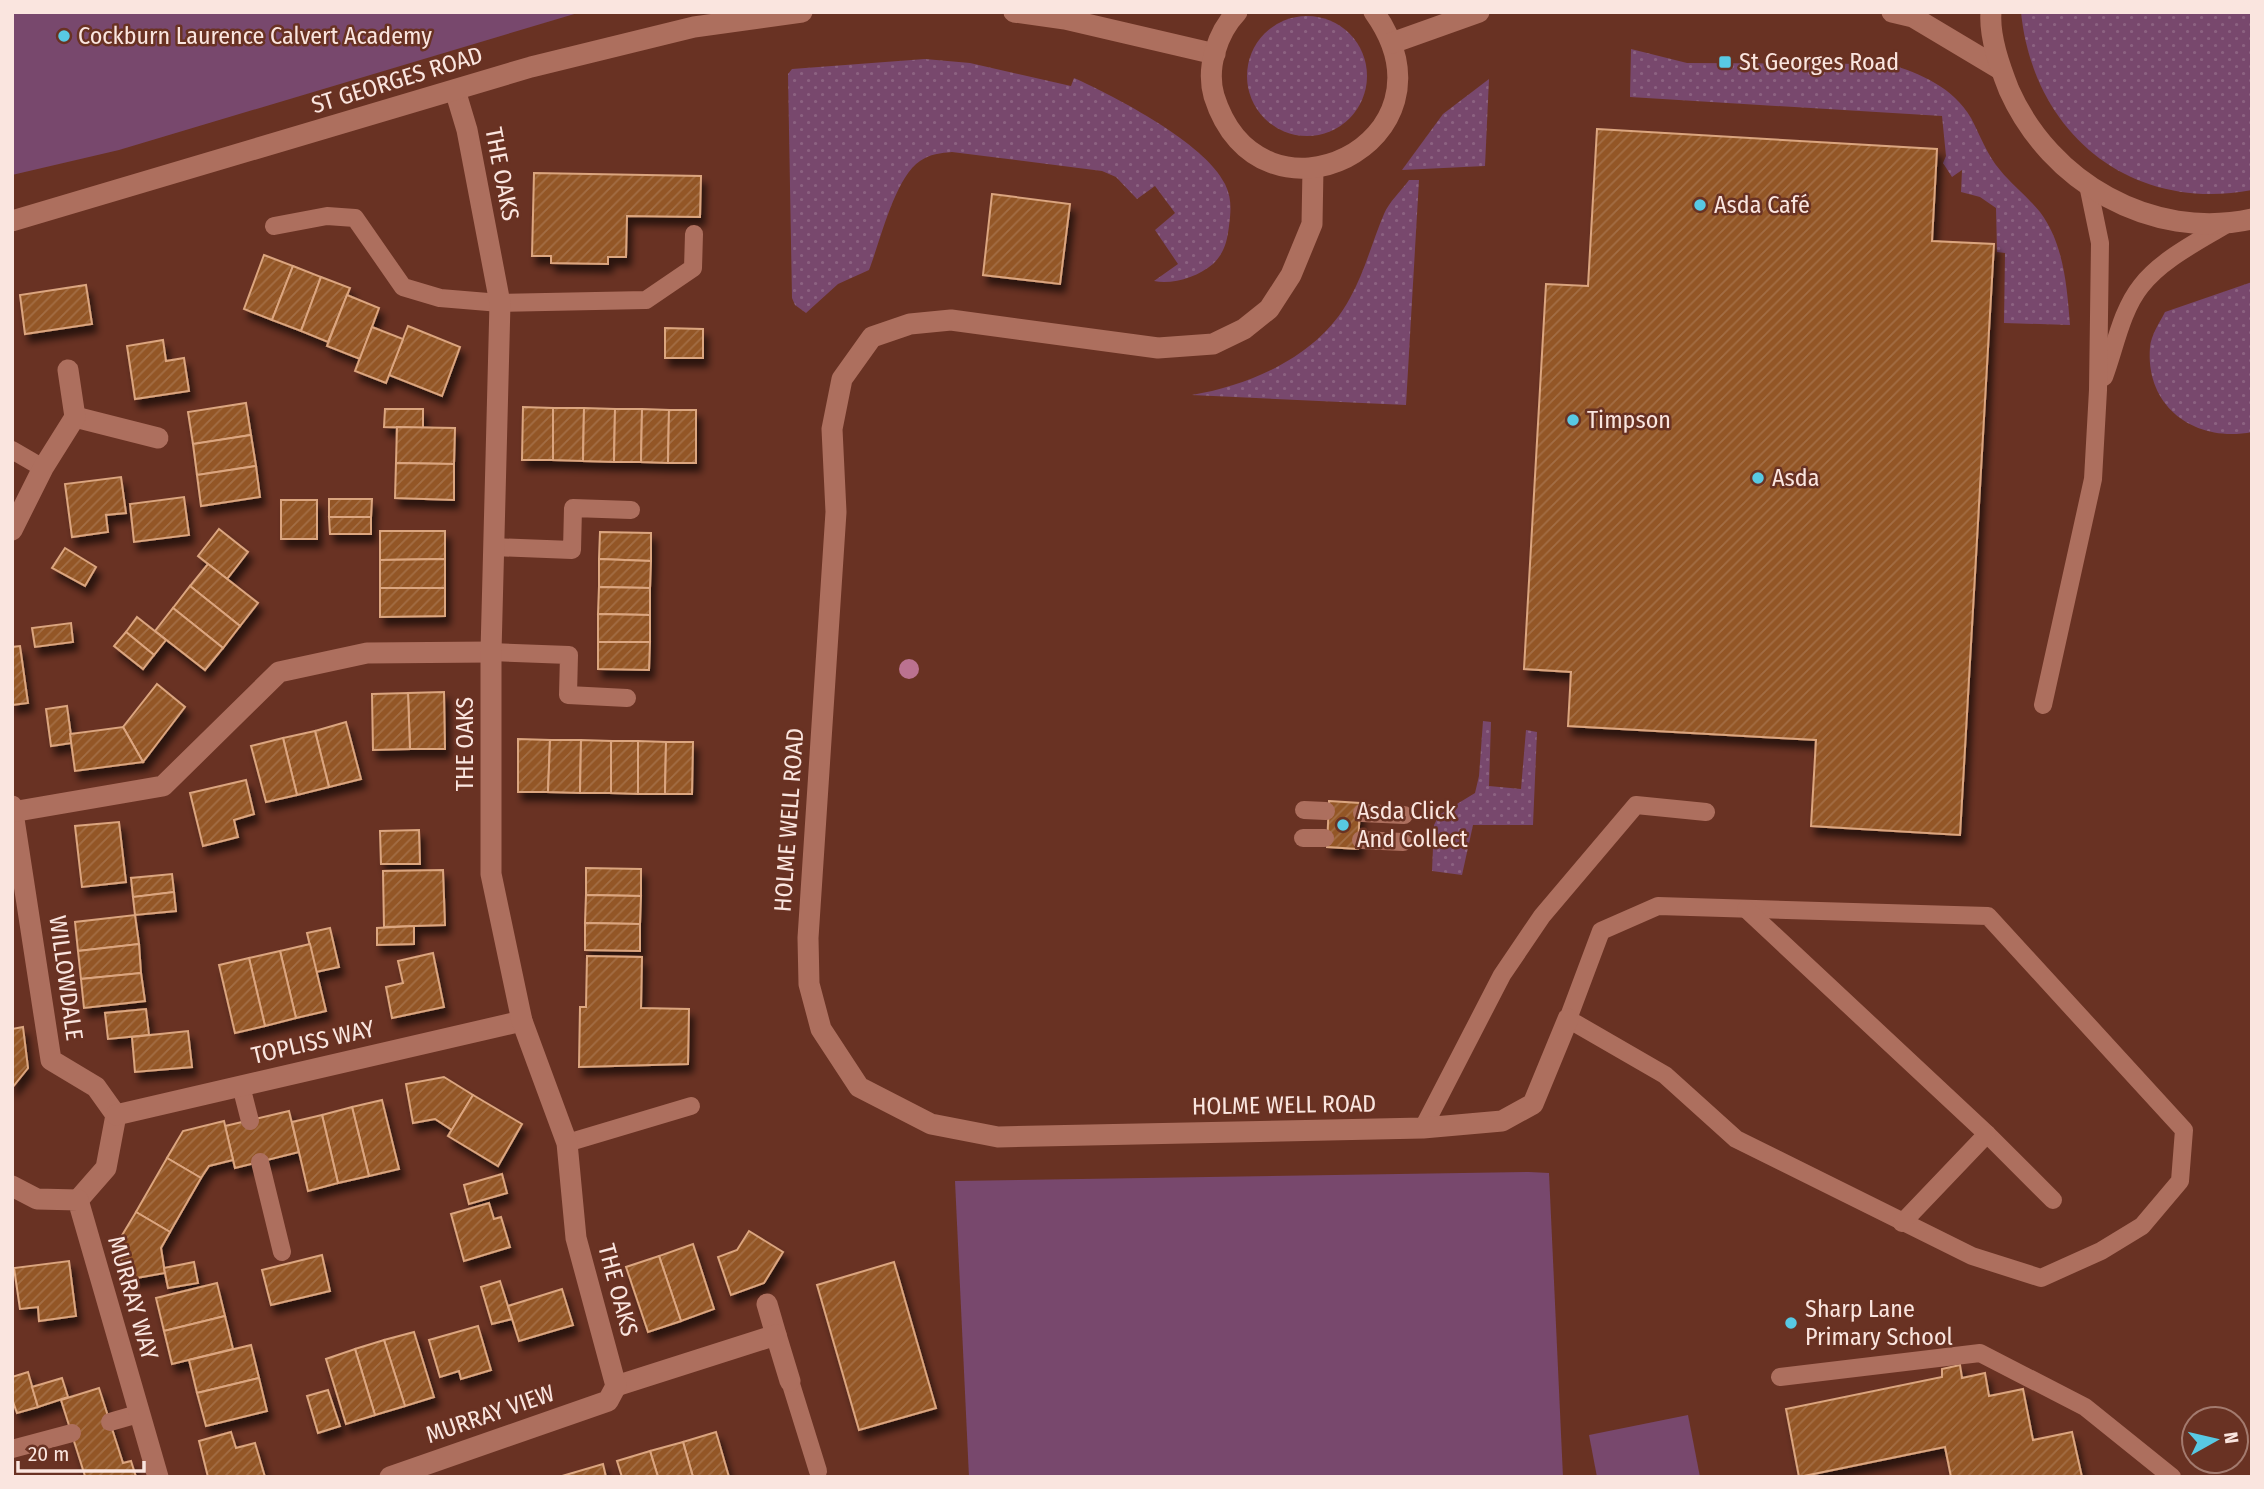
<svg xmlns="http://www.w3.org/2000/svg" width="2264" height="1489" font-family="'Fira Sans Condensed',sans-serif">
<defs>
<pattern id="grass-dots" width="8" height="8" patternUnits="userSpaceOnUse" patternTransform="scale(1.75)"><rect width="8" height="8" fill="#78486d"/><path d="M2 2h.1M6 6h.1" fill="none" stroke="#8c6281" stroke-width="1.8" stroke-linecap="round"/></pattern>
<pattern id="building-hatch" width="6" height="6" patternUnits="userSpaceOnUse" patternTransform="scale(1.75)"><rect width="6" height="6" fill="#935626"/><path d="M-1 1l2-2M0 6l6-6M5 7l2-2" fill="none" stroke="#a36e45"/></pattern>
<filter id="shadow"><feDropShadow dx="4.5" dy="8" stdDeviation="3.5" flood-color="#0009"/></filter>
</defs>
<rect width="100%" height="100%" fill="#693223"/>
<!-- grass -->
<g fill="url(#grass-dots)">
<path d="M2021 12H2252V190C2130 213 2033 133 2021 12Z"/>
<circle cx="1307" cy="76" r="60"/>
<path d="M1631 49 1687 63 1889 64C1920 73 1954 88 1971 118 1980 135 1987 155 2000 170 2012 185 2028 197 2040 212 2064 244 2067 287 2070 325L2004 323 2005 253 1997 252 1996 208 1980 197 1961 192 1962 170 1952 177 1943 163 1946 156 1942 116 1630 97Z"/>
<path d="M925 59 970 63 1071 86 1074 78C1116 97 1205 143 1225 184 1232 198 1231 211 1229 226 1227 241 1225 252 1213 264 1198 277 1172 285 1154 281L1178 264 1155 230 1175 213 1155 186 1137 199 1116 177 1102 171 952 152C941 153 930 154 920 161 895 177 880 242 869 270L838 284 806 313 795 305 792 298 788 74 792 69Z"/>
<polygon points="1489,79 1485,166 1402,170 1443,114"/>
<path d="M1409 180H1419L1406 405 1192 395C1252 385 1320 355 1350 298 1365 271 1372 242 1384 214 1389 202 1401 191 1409 180Z"/>
<path d="M2252 282V432C2196 443 2145 408 2150 347 2151 335 2160 322 2165 312Z"/>
<polygon points="1483,721 1491,722 1489,786 1521,789 1526,730 1537,732 1533,825 1473,825 1462,875 1432,871 1434,825 1439,815 1475,793 1479,776"/>
</g>
<!-- park -->
<g fill="#78486d">
<polygon points="12,12 581,12 119,150 12,175"/>
<polygon points="1529,1172 1549,1173 1563,1477 969,1477 955,1181"/>
<polygon points="1688,1415 1700,1477 1597,1477 1589,1435"/>
</g>
<!-- building -->
<g fill="url(#building-hatch)" stroke="#dba57f" stroke-width="2" filter="url(#shadow)">
<polygon points="1597,129 1937,149 1932,241 1994,244 1960,835 1811,826 1816,740 1568,726 1571,672 1524,669 1546,284 1588,286"/>
<polygon points="534,173 701,176 700,217 627,216 626,257 608,257 608,264 551,263 551,256 532,256"/>
<polygon points="992,194 1070,204 1060,284 983,275"/>
<polygon points="264,255 293,266 272,320 244,309"/>
<polygon points="293,266 321,277 301,331 272,320"/>
<polygon points="321,277 350,288 328,342 301,331"/>
<polygon points="86,285 92,324 25,334 20,295"/>
<polygon points="347,295 379,308 360,359 327,346"/>
<polygon points="408,326 460,347 442,396 389,375"/>
<polygon points="372,327 403,339 386,383 355,371"/>
<polygon points="665,328 703,329 703,358 665,358"/>
<polygon points="163,340 166,361 184,358 189,391 135,399 127,346"/>
<polygon points="246,403 251,435 193,444 188,412"/>
<polygon points="523,407 553,408 553,460 522,460"/>
<polygon points="553,408 584,408 583,461 553,460"/>
<polygon points="584,408 615,409 614,462 583,461"/>
<polygon points="385,409 423,409 423,428 384,427"/>
<polygon points="615,409 642,409 641,462 614,462"/>
<polygon points="642,409 669,410 668,463 641,462"/>
<polygon points="669,410 696,410 696,463 668,463"/>
<polygon points="397,427 455,428 454,464 396,463"/>
<polygon points="251,435 256,466 197,475 193,444"/>
<polygon points="396,463 454,464 454,500 395,498"/>
<polygon points="256,466 260,497 201,506 197,475"/>
<polygon points="121,477 126,513 106,515 108,532 72,537 65,484"/>
<polygon points="184,497 189,535 134,542 130,504"/>
<polygon points="329,499 372,499 371,517 329,517"/>
<rect x="281" y="500" width="36" height="39"/>
<polygon points="329,517 371,517 371,534 330,534"/>
<polygon points="219,529 248,552 227,579 198,556"/>
<polygon points="380,531 445,531 445,559 380,560"/>
<polygon points="600,532 651,533 651,561 599,559"/>
<polygon points="65,548 96,567 85,586 52,568"/>
<polygon points="445,559 445,588 380,588 380,560"/>
<polygon points="599,559 651,561 650,588 599,587"/>
<polygon points="208,564 258,603 240,626 190,586"/>
<polygon points="190,586 240,626 223,648 173,608"/>
<polygon points="599,587 650,588 650,615 598,614"/>
<polygon points="380,588 445,588 445,616 380,617"/>
<polygon points="173,608 223,648 205,670 155,631"/>
<polygon points="598,614 650,615 650,642 598,642"/>
<polygon points="137,617 166,640 154,655 126,632"/>
<polygon points="71,623 73,642 35,647 32,628"/>
<polygon points="126,632 154,655 143,669 114,646"/>
<polygon points="598,642 650,642 649,670 598,669"/>
<polygon points="20,646 28,703 12,705 12,647"/>
<polygon points="157,684 185,707 143,762 123,727"/>
<polygon points="444,692 445,749 410,749 408,693"/>
<polygon points="408,693 410,749 373,750 372,694"/>
<polygon points="67,706 72,743 51,746 46,709"/>
<polygon points="346,722 361,779 329,787 315,731"/>
<polygon points="123,727 143,762 75,771 70,734"/>
<polygon points="315,731 329,787 297,795 283,738"/>
<polygon points="283,738 297,795 266,802 251,746"/>
<polygon points="518,739 550,740 548,792 518,792"/>
<polygon points="550,740 581,740 580,793 548,792"/>
<polygon points="581,740 611,741 611,793 580,793"/>
<polygon points="611,741 638,741 638,794 611,793"/>
<polygon points="638,741 666,742 665,794 638,794"/>
<polygon points="666,742 693,742 692,794 665,794"/>
<polygon points="246,780 254,814 234,820 238,837 203,846 190,793"/>
<polygon points="1329,801 1360,803 1358,849 1327,847"/>
<polygon points="119,822 126,882 82,887 75,826"/>
<polygon points="419,830 420,864 381,864 380,831"/>
<polygon points="586,868 641,869 641,896 586,895"/>
<polygon points="443,870 445,925 384,927 383,871"/>
<polygon points="172,874 174,892 133,897 131,878"/>
<polygon points="174,892 176,911 135,915 133,897"/>
<polygon points="586,895 641,896 640,924 585,923"/>
<polygon points="135,915 139,944 78,951 75,922"/>
<polygon points="585,923 640,924 640,951 585,950"/>
<polygon points="414,926 414,944 377,945 377,928"/>
<polygon points="330,928 339,967 316,972 307,933"/>
<polygon points="139,944 141,973 81,979 78,951"/>
<polygon points="310,944 326,1011 296,1018 280,951"/>
<polygon points="280,951 296,1018 265,1026 249,958"/>
<polygon points="433,953 444,1007 392,1018 386,987 403,983 398,961"/>
<polygon points="587,956 642,957 641,1008 689,1009 688,1064 579,1067 580,1007 586,1007"/>
<polygon points="249,958 265,1026 235,1033 219,965"/>
<polygon points="141,973 145,1001 84,1008 81,979"/>
<polygon points="146,1009 149,1035 108,1039 105,1013"/>
<polygon points="23,1027 28,1068 12,1088 12,1029"/>
<polygon points="188,1031 192,1067 135,1072 132,1037"/>
<polygon points="444,1077 473,1095 452,1130 435,1119 413,1123 406,1084"/>
<polygon points="473,1095 522,1124 498,1166 448,1136"/>
<polygon points="382,1100 399,1169 369,1176 352,1107"/>
<polygon points="352,1107 369,1176 338,1183 322,1115"/>
<polygon points="289,1111 299,1152 235,1168 225,1126"/>
<polygon points="322,1115 338,1183 308,1191 292,1122"/>
<polygon points="224,1121 233,1160 209,1166 201,1178 167,1158 183,1131"/>
<polygon points="167,1158 201,1178 170,1232 136,1212"/>
<polygon points="502,1174 507,1193 469,1204 464,1185"/>
<polygon points="489,1203 494,1219 501,1217 510,1247 464,1261 451,1214"/>
<polygon points="136,1212 170,1232 161,1248 165,1273 125,1280 118,1242"/>
<polygon points="749,1231 783,1252 764,1283 731,1295 718,1257 737,1250"/>
<polygon points="693,1244 714,1309 681,1321 659,1256"/>
<polygon points="322,1255 330,1291 271,1305 262,1270"/>
<polygon points="659,1256 681,1321 648,1332 626,1267"/>
<polygon points="69,1261 76,1316 39,1321 38,1307 20,1309 14,1268"/>
<polygon points="194,1262 198,1283 168,1288 164,1268"/>
<polygon points="894,1262 936,1408 859,1430 817,1285"/>
<polygon points="500,1281 512,1319 492,1324 481,1287"/>
<polygon points="217,1283 225,1316 164,1331 156,1298"/>
<polygon points="562,1289 573,1325 519,1341 508,1306"/>
<polygon points="225,1316 233,1349 172,1364 164,1331"/>
<polygon points="478,1326 491,1370 461,1379 459,1371 440,1377 429,1340"/>
<polygon points="414,1332 434,1397 405,1406 384,1340"/>
<polygon points="384,1340 405,1406 375,1415 355,1349"/>
<polygon points="251,1345 259,1378 197,1393 189,1360"/>
<polygon points="355,1349 375,1415 346,1424 326,1359"/>
<polygon points="1960,1365 1962,1378 1985,1373 1989,1396 2023,1389 2033,1440 2072,1432 2082,1477 1951,1477 1945,1447 1799,1477 1786,1409 1942,1377 1942,1369"/>
<polygon points="28,1372 38,1407 17,1413 12,1399 12,1377"/>
<polygon points="62,1378 68,1397 38,1407 32,1387"/>
<polygon points="259,1378 267,1411 206,1426 197,1393"/>
<polygon points="99,1388 123,1463 131,1461 136,1477 81,1477 85,1476 61,1400"/>
<polygon points="328,1390 340,1426 318,1433 307,1396"/>
<polygon points="231,1432 236,1448 255,1443 265,1477 208,1477 199,1441"/>
<polygon points="716,1432 729,1477 693,1477 683,1442"/>
<polygon points="683,1442 693,1477 658,1477 650,1451"/>
<polygon points="650,1451 658,1477 622,1477 617,1461"/>
<polygon points="603,1464 606,1477 563,1477 562,1476"/>
</g>
<g fill="none" stroke-linecap="round" stroke-linejoin="round">
<!-- lane -->
<g stroke="#ad6f5e" stroke-width="18">
<polyline points="274,226 327,216 355,218 403,287 440,298 500,303 646,300 693,268 694,234"/>
<path d="M2104 377C2115 348 2121 311 2141 286 2161 260 2197 242 2225 225"/>
<polyline points="12,450 43,468"/>
<polyline points="493,547 572,550 573,508 631,510"/>
<polyline points="491,652 569,655 568,695 627,698"/>
<polyline points="2043,705 2093,479 2098,390 2100,243 2088,185"/>
<polyline points="1304,810 1326,811"/>
<polyline points="1362,813 1404,815"/>
<polyline points="1303,838 1325,838"/>
<polyline points="1361,840 1403,842"/>
<polygon points="1658,906 1988,916 2184,1130 2180,1181 2142,1226 2101,1251 2041,1278 1972,1256 1736,1139 1665,1075 1568,1019 1601,931"/>
<polyline points="1746,909 1987,1134 2053,1200"/>
<polyline points="241,1086 250,1121"/>
<polyline points="1423,1128 1502,975 1542,916 1636,805 1706,812"/>
<polyline points="567,1143 691,1106"/>
<polyline points="260,1162 282,1252"/>
<polyline points="1902,1223 1987,1134"/>
<polyline points="1780,1377 1980,1353 2085,1407 2172,1477"/>
<polyline points="790,1381 818,1471"/>
<polyline points="110,1422 138,1414"/>
<polyline points="12,1449 72,1433"/>
</g>
<!-- street -->
<g stroke="#ad6f5e" stroke-width="21">
<polyline points="1313,168 1312,224 1291,275 1269,309 1244,329 1213,344 1158,348 951,320 910,324 872,337 842,379 832,429 836,512 808,938 809,984 821,1029 859,1087 931,1124 998,1137 1423,1128 1502,1121 1533,1104 1568,1019"/>
<polyline points="75,417 158,438"/>
<polyline points="12,530 43,468 75,417 68,370"/>
<polyline points="12,806 51,1060 96,1087 116,1115 106,1168 78,1200"/>
<polyline points="12,812 163,786 279,672 367,653 491,652"/>
<polyline points="116,1115 522,1021"/>
<polyline points="12,1186 37,1199 78,1200 158,1477"/>
<polyline points="767,1304 776,1335"/>
<polyline points="616,1386 776,1335 790,1381"/>
<polyline points="390,1477 608,1401 616,1386 576,1238 567,1143 522,1021 491,874 491,652 500,303 467,130 455,90"/>
</g>
<!-- secondary -->
<g stroke="#ad6f5e" stroke-width="21">
<polyline points="1014,12 1065,19 1215,54"/>
<path d="M1237 12C1217 33 1206 68 1214 96 1260 242 1467 142 1374 12"/>
<polyline points="1892,12 1913,17 2000,69"/>
<path d="M1991 12C1989 37 2000 67 2009 90 2050 182 2151 241 2252 219"/>
<polyline points="1392,43 1479,12"/>
<polyline points="12,221 531,67 694,27 802,12"/>
</g>
</g>
<!-- trees -->
<circle fill="#bb7290" cx="909" cy="669" r="10"/>
<!-- markers -->
<g fill="#58c9e3" stroke="#693223" stroke-width="2.5">
<circle cx="64" cy="36" r="7"/>
<rect x="1718" y="55" width="14" height="14" rx="3.5"/>
<circle cx="1700" cy="205" r="7"/>
<circle cx="1573" cy="420" r="7"/>
<circle cx="1758" cy="478" r="7"/>
<circle cx="1343" cy="825" r="7"/>
<circle cx="1791" cy="1323" r="7"/>
</g>
<g text-anchor="middle" dominant-baseline="central" stroke-width="5" stroke-linejoin="round" paint-order="stroke">
<!-- poi labels -->
<g font-size="24" fill="#fae5df" stroke="#693223" text-anchor="start">
<text x="78" y="36">Cockburn Laurence Calvert Academy</text>
<text x="1739" y="62">St Georges Road</text>
<text x="1714" y="205">Asda Café</text>
<text x="1587" y="420">Timpson</text>
<text x="1772" y="478">Asda</text>
<text x="1357" y="811">Asda Click<tspan x="1357" dy="28">And Collect</tspan></text>
<text x="1805" y="1309">Sharp Lane<tspan x="1805" dy="28">Primary School</tspan></text>
</g>
<!-- street labels -->
<g font-size="24" fill="#fae5df" stroke="#693223">
<text transform="translate(397 80) rotate(-17)">ST GEORGES ROAD</text>
<text transform="translate(502 174) rotate(79)">THE OAKS</text>
<text transform="translate(465 744) rotate(-90)">THE OAKS</text>
<text transform="translate(789 820) rotate(-86)">HOLME WELL ROAD</text>
<text transform="translate(66 978) rotate(82)">WILLOWDALE</text>
<text transform="translate(313 1042) rotate(-13)">TOPLISS WAY</text>
<text transform="translate(1284 1105) rotate(-1)">HOLME WELL ROAD</text>
<text transform="translate(618 1290) rotate(75)">THE OAKS</text>
<text transform="translate(133 1298) rotate(74)">MURRAY WAY</text>
<text transform="translate(490 1414) rotate(-19)">MURRAY VIEW</text>
</g>
</g>
<!-- border -->
<rect width="2264" height="1489" fill="none" stroke="#fae5df" stroke-width="28"/>
<!-- north arrow -->
<g transform="translate(2215 1440) rotate(82)"><circle r="33" fill="#693223" stroke="#a37a6e" stroke-width="2"/>
<path d="M0-5L12 26L0 18L-12 26Z" fill="#58c9e3"/>
<text y="-10" font-size="19" font-weight="bold" text-anchor="middle" fill="#fae5df">N</text>
</g>
<!-- scale -->
<path d="M18 1461v10h126v-10" fill="none" stroke="#fae5df" stroke-width="3.5"/>
<text x="28" y="1461" font-size="21" fill="#fae5df" stroke="#693223" stroke-width="5" paint-order="stroke">20 m</text>
</svg>
